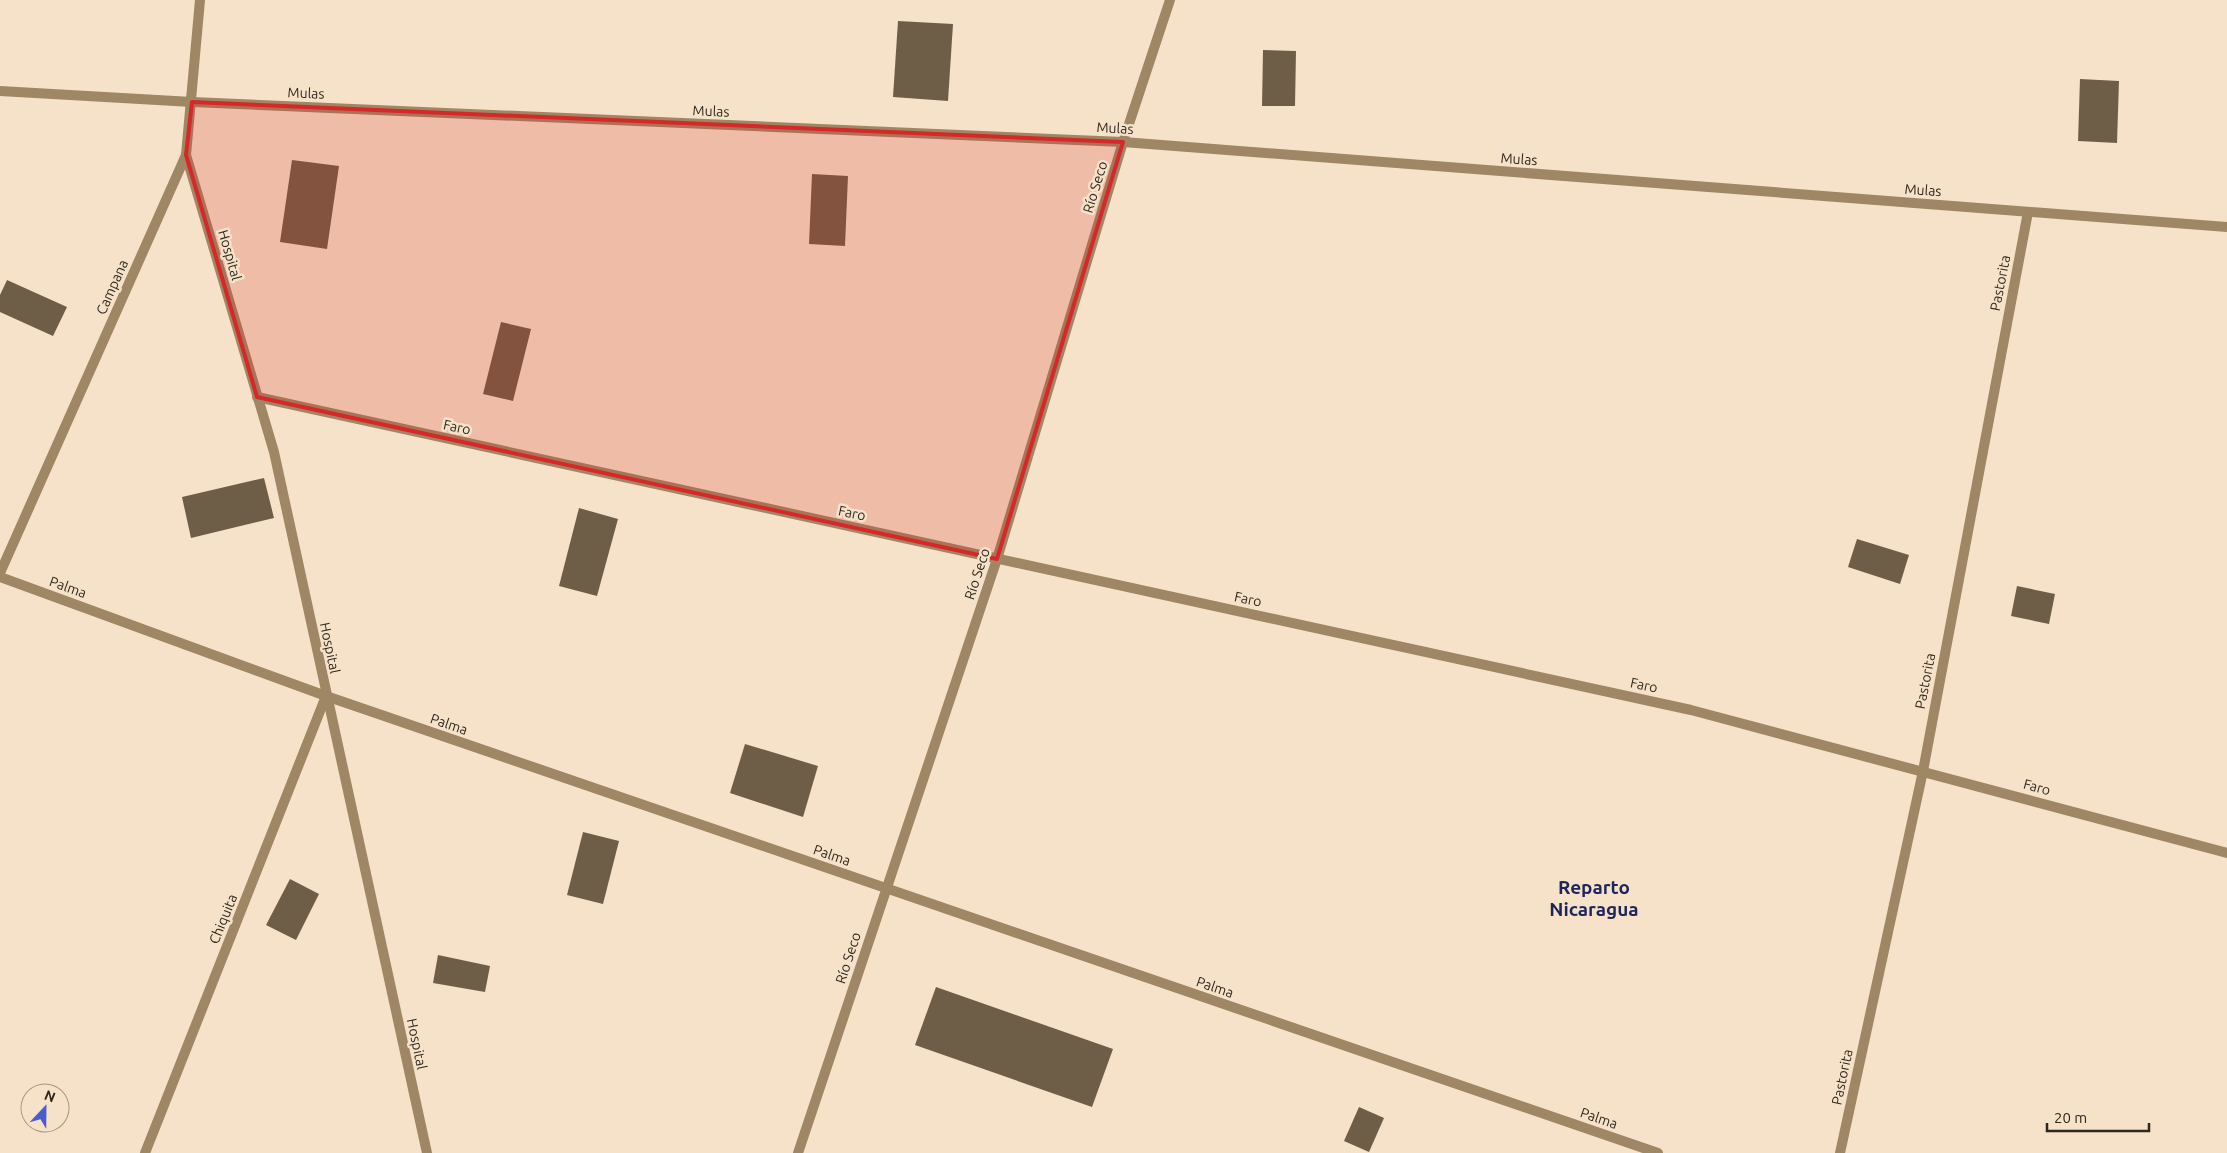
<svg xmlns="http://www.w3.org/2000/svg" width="2227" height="1153" font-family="Ubuntu,sans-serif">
<rect width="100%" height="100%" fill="#f6e2c8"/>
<!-- building -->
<g fill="#6f5e47">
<polygon points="898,21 953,24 948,101 893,97"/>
<polygon points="1263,50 1296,51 1295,106 1262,106"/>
<polygon points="2080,79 2119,81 2117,143 2078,141"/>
<polygon points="292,160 339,166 327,249 280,242"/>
<polygon points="812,174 848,176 845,246 809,244"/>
<polygon points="7,280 67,307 53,336 0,312 0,295"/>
<polygon points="501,322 531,329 513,401 483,394"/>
<polygon points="264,478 274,518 191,538 182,497"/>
<polygon points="579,508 618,519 597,596 559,586"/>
<polygon points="1857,539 1909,555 1900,584 1848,567"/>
<polygon points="2017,586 2055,594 2049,624 2011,616"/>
<polygon points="745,744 818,766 803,817 730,793"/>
<polygon points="583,832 619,841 603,904 567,895"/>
<polygon points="290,879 319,894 296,940 266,925"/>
<polygon points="438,955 490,966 485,992 433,983"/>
<polygon points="936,987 1113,1049 1092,1107 915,1045"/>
<polygon points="1359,1107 1384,1118 1369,1152 1344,1141"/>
</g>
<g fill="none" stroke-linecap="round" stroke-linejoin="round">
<!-- minor -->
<g stroke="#9f8665" stroke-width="10">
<polyline points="186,155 274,452 427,1153"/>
<polyline points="257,397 1691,710 2227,853"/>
<polyline points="0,573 186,155 200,0"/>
<polyline points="0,577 326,696 1658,1153"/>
<polyline points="145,1153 326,696"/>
<polyline points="798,1153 997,559 1123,142 1170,0"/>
<polyline points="1840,1153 1923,771 2028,212"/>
</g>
<!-- tertiary -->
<polyline stroke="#9f8665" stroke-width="10" points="0,91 192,102 1123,142 2227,227"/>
</g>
<!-- marked area -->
<path fill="#d62828" fill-opacity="0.2" stroke="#d62828" stroke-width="4" stroke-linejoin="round" d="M192 102 1123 142 997 559 257 397 186 155Z"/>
<g text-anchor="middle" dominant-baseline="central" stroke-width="5" stroke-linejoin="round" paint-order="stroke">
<!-- street labels -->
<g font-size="14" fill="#2e271d" stroke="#f6e2c8">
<text transform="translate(306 93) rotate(2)">Mulas</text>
<text transform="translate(711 111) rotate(2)">Mulas</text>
<text transform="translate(1115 128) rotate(3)">Mulas</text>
<text transform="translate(1519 159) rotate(4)">Mulas</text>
<text transform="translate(1095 187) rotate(-73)">Río Seco</text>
<text transform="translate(1923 190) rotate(4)">Mulas</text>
<text transform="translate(230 255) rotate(74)">Hospital</text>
<text transform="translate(2000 283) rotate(-79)">Pastorita</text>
<text transform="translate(112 287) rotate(-66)">Campana</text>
<text transform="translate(457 427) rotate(12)">Faro</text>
<text transform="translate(852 513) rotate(12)">Faro</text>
<text transform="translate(977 574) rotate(-72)">Río Seco</text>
<text transform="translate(68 587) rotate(20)">Palma</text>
<text transform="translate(1248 599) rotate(12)">Faro</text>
<text transform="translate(330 648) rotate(78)">Hospital</text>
<text transform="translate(1925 681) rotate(-79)">Pastorita</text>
<text transform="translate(1644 685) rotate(12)">Faro</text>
<text transform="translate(449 724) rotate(19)">Palma</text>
<text transform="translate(2037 787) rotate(15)">Faro</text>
<text transform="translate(832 855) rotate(19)">Palma</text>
<text transform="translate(223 919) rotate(-68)">Chiquita</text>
<text transform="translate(848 958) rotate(-72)">Río Seco</text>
<text transform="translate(1215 987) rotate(19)">Palma</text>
<text transform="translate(417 1044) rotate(78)">Hospital</text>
<text transform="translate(1842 1077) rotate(-78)">Pastorita</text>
<text transform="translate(1599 1118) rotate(19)">Palma</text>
</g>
<!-- district labels -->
<g font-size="19" font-weight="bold" fill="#1d255d" stroke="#f6e2c8">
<text x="1594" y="887">Reparto<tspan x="1594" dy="22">Nicaragua</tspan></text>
</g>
</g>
<!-- north arrow -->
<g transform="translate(45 1108) rotate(22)"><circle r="24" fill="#f6e2c8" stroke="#a69784"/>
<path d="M0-4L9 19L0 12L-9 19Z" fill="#4a5cd1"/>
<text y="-8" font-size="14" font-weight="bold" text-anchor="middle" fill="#2e271d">N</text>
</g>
<!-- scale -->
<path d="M2047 1123v8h102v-8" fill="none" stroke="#2e271d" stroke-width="2.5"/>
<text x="2054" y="1123" font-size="15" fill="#2e271d" stroke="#f6e2c8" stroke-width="4" paint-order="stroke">20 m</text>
</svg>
